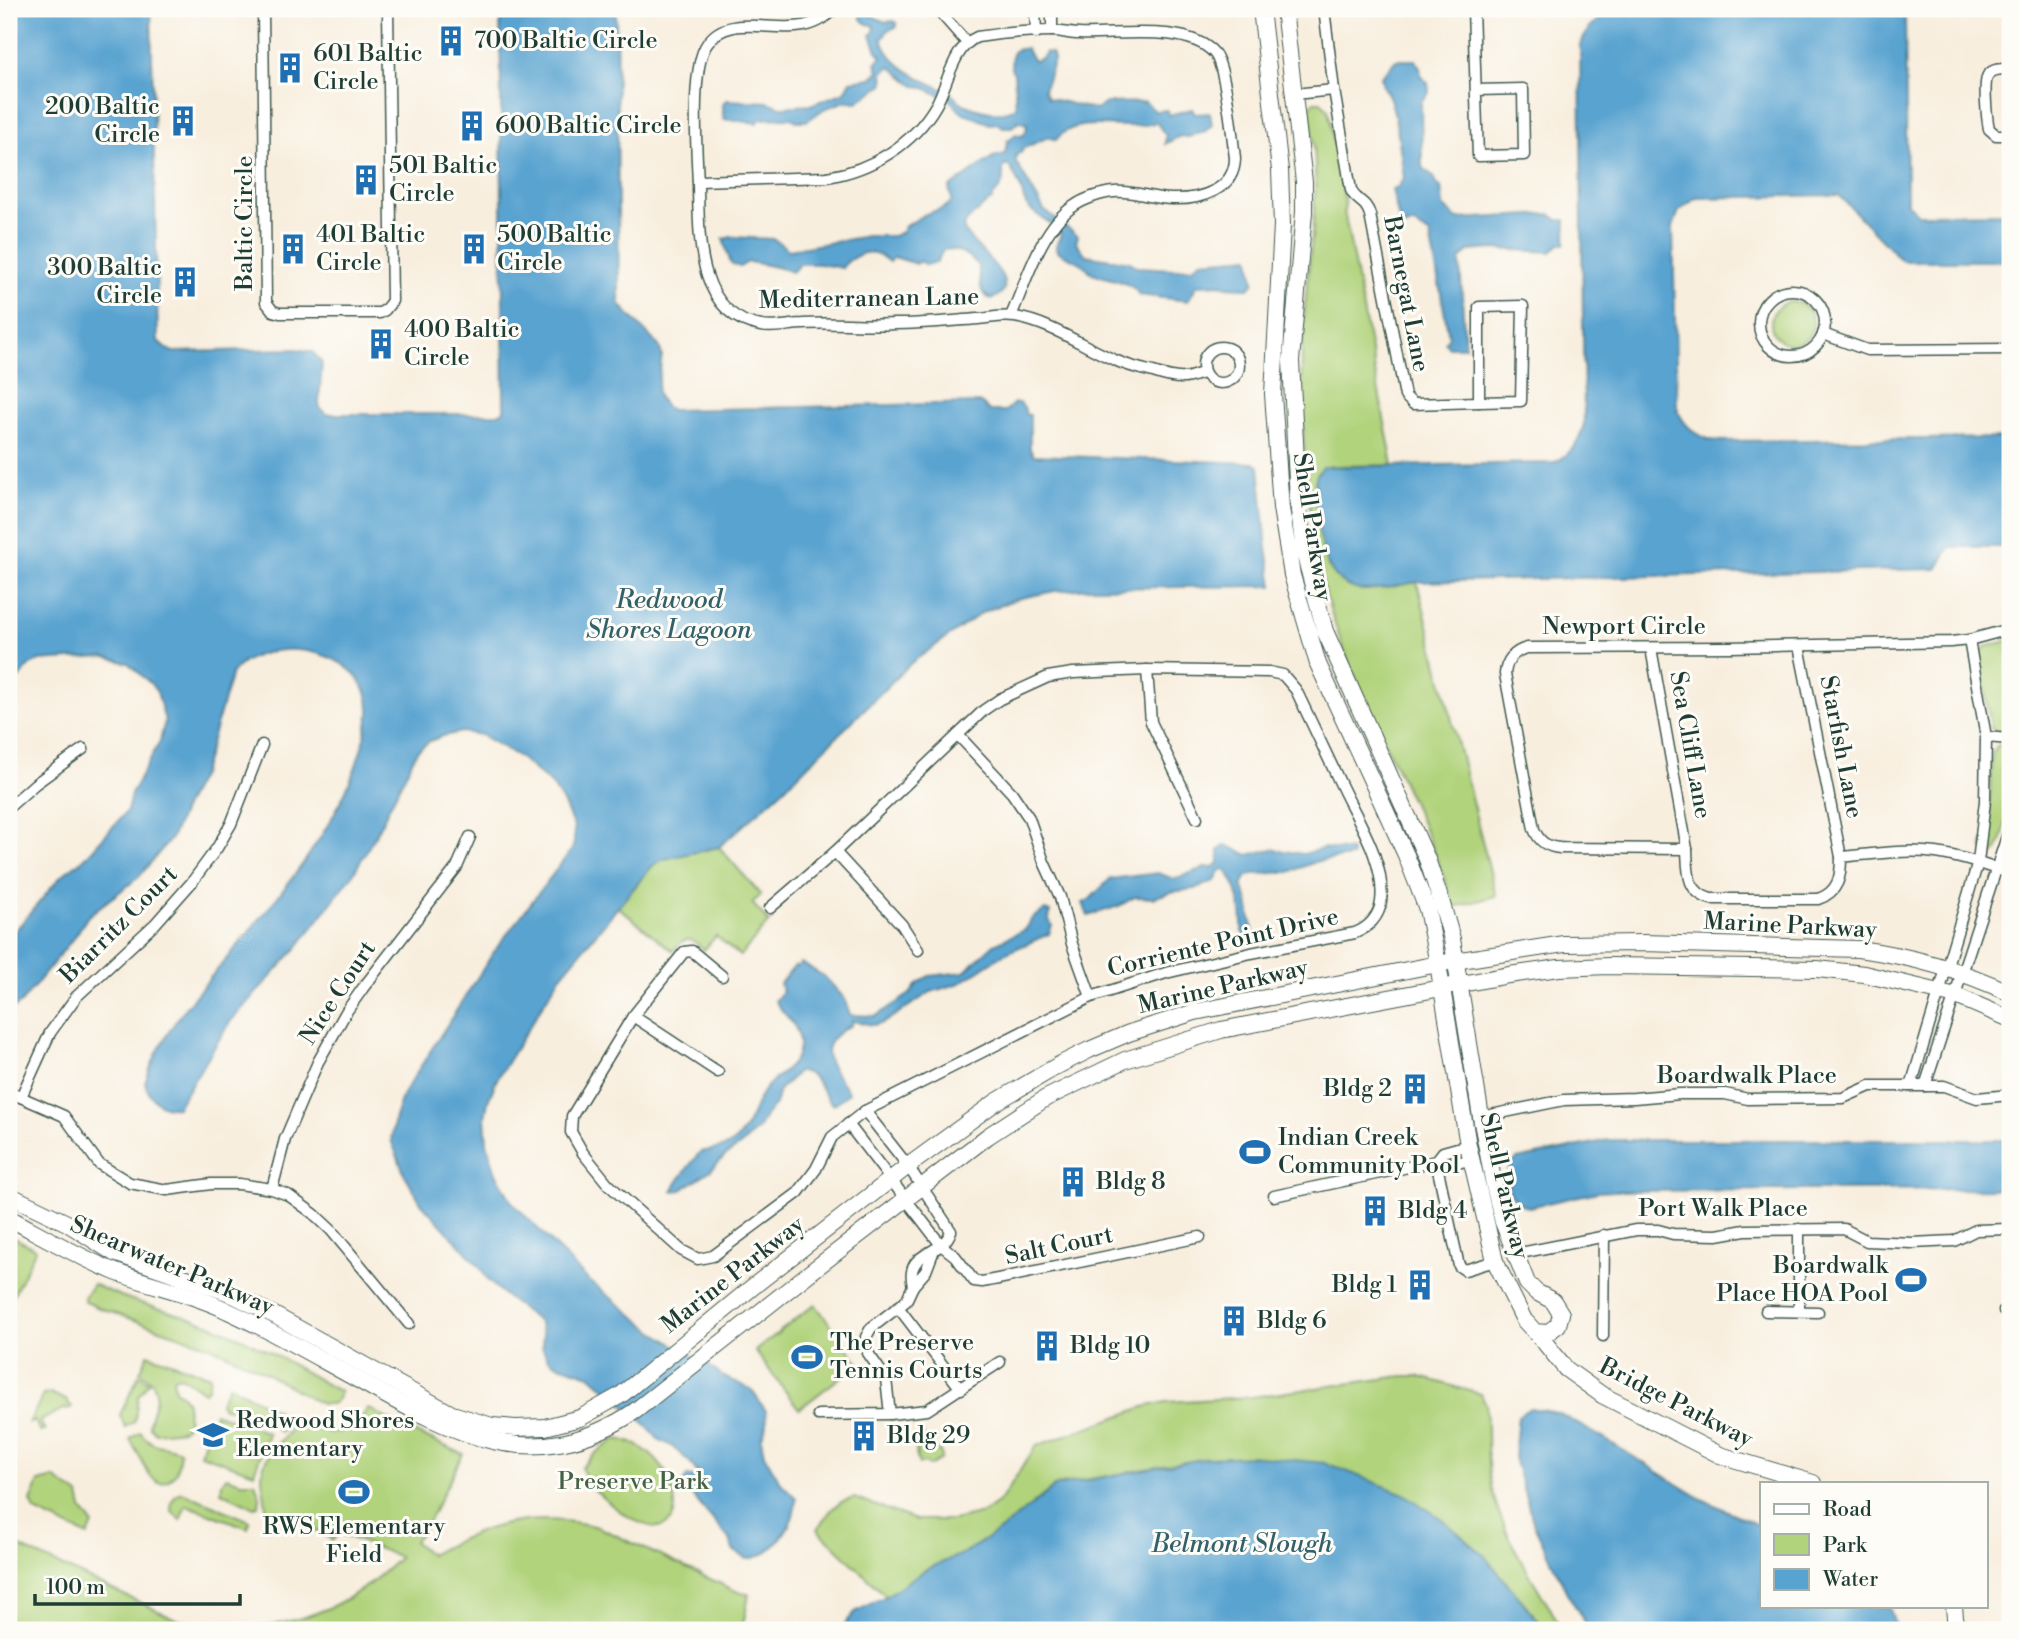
<svg xmlns="http://www.w3.org/2000/svg" width="2019" height="1639" font-family="'Libre Bodoni',serif">
<rect width="100%" height="100%" fill="#fdfcf7"/>
<filter id="ink" filterUnits="userSpaceOnUse"><feTurbulence type="fractalNoise" baseFrequency=".0143" numOctaves="2"/><feDisplacementMap in="SourceGraphic" scale="14" xChannelSelector="R" yChannelSelector="G"/><feConvolveMatrix kernelMatrix="1 2 1 2 8 2 1 2 1" color-interpolation-filters="sRGB"/></filter>
<filter id="wash" filterUnits="userSpaceOnUse"><feTurbulence type="fractalNoise" baseFrequency=".00686" numOctaves="4" result="noise"/><feDisplacementMap in="SourceGraphic" scale="28" xChannelSelector="R" yChannelSelector="G"/><feGaussianBlur stdDeviation="1.57" result="paint"/><feColorMatrix in="noise" values="0 0 0 0 0 0 0 0 0 0 0 0 0 0 0 0 0 1.4 0 .05"/><feComposite in="paint" operator="in"/></filter>
<g filter="url(#wash)">
<rect width="100%" height="100%" fill="#f8eede"/>
<!-- green -->
<g fill="#b1d37b" stroke="#688858" stroke-width="2">
<path d="M1314 102H1321L1328 109 1345 204 1344 211 1393 465 1330 466 1315 481 1321 541 1329 568 1365 590 1417 582 1496 896 1454 907C1413 777 1328 663 1312 526 1304 461 1299 395 1303 330 1308 251 1324 189 1309 108Z"/>
<circle cx="1792" cy="323" r="21"/>
<path d="M2010 640V733C2003 734 1996 734 1991 728L1979 655 1985 647Z"/>
<path d="M2002 744H2010C2010 766 2011 846 1991 856L1983 849V842L1988 835 1992 752 1996 746Z"/>
<path d="M719 847 761 895 752 903 769 922 740 956 716 936 704 950C690 937 686 935 673 951L618 907 655 863 664 859Z"/>
<polygon points="9,1235 36,1249 9,1304"/>
<path d="M93 1284C130 1303 172 1310 211 1325 256 1342 298 1368 340 1392L338 1399 332 1404H321L255 1367 210 1346 99 1308 84 1301V1297Z"/>
<polygon points="815,1304 859,1363 799,1409 755,1351"/>
<path d="M148 1354 210 1376 208 1389 204 1392 181 1376 173 1378 175 1390C190 1398 188 1409 187 1424L182 1430 156 1433 149 1426C151 1402 169 1391 140 1372Z"/>
<polygon points="139,1375 149,1382 138,1397 135,1421 125,1427 120,1415"/>
<path d="M1403 1376H1417L1481 1394 1486 1404C1488 1427 1486 1451 1489 1474 1497 1530 1535 1582 1563 1630H1546L1520 1598 1207 1458 1056 1485 1002 1529 964 1553 925 1570 886 1596 817 1529 832 1509 841 1502 854 1498 916 1520H953L983 1513 1000 1501 1036 1446 1144 1407 1166 1402 1251 1397Z"/>
<polygon points="229,1385 289,1417 290,1420 286,1430 280,1432 264,1419 250,1417 233,1409 223,1408 220,1403"/>
<polygon points="50,1393 66,1400 72,1407 66,1410 65,1408 40,1421 45,1430 40,1432 35,1421 29,1423 43,1395"/>
<path d="M368 1408 404 1428 463 1454 428 1523 414 1541 430 1555C487 1523 533 1511 598 1527L738 1592 749 1594 742 1630H237C305 1623 351 1606 400 1557L339 1533 332 1541C317 1524 286 1527 266 1509 266 1498 262 1487 262 1475 263 1451 287 1438 299 1419 317 1429 338 1441 354 1422L357 1424Z"/>
<polygon points="215,1413 268,1433 254,1473 200,1454"/>
<path d="M140 1432C156 1451 162 1443 180 1451 178 1467 178 1481 159 1483L150 1476 130 1439Z"/>
<path d="M923 1434 931 1445 941 1453V1459L929 1466 924 1463 919 1464C915 1454 915 1443 923 1434Z"/>
<path d="M616 1439C645 1442 670 1468 674 1496 675 1502 676 1511 673 1517 658 1547 604 1501 592 1487 587 1481 585 1474 581 1468L597 1452Z"/>
<polygon points="227,1477 241,1482 255,1482 260,1497 259,1506 253,1507 221,1492 222,1482"/>
<polygon points="54,1478 79,1495 82,1509 93,1524 88,1536 35,1511 31,1501 39,1482"/>
<polygon points="182,1492 250,1521 248,1528 186,1505 180,1520 172,1511 171,1503 176,1495"/>
<polygon points="9,1542 178,1620 223,1630 9,1630"/>
</g>
<!-- water -->
<g fill="#59a3d0" stroke="#3c7082" stroke-width="2">
<path d="M9 9H151L158 341 165 348 173 352 296 349 313 352 322 363 319 403 320 408 326 414H498L504 411 500 9H616L619 296 620 305 659 346 662 355 657 392C659 401 664 406 671 410L981 403 990 411H1006L1014 403H1020L1025 409V414L1030 415V449L1034 455 1254 463 1259 466 1267 548 1273 586 1090 588 1055 591 1016 599 983 612 911 663 782 791 719 847 664 859 652 866 560 977 497 1079 488 1101 485 1117 487 1142 495 1171 512 1202 587 1279 656 1333 711 1367 722 1376 751 1389 766 1411 767 1425 761 1439 764 1454 780 1482 796 1498C796 1523 774 1557 747 1559L733 1550 730 1540 685 1487 683 1483 687 1476 701 1479 690 1462 670 1445 658 1439 641 1420 590 1375 556 1364 548 1359 542 1347 543 1335 539 1322 506 1297 488 1280 479 1266 421 1203 404 1173 391 1140 395 1117 403 1094 495 950 572 849 574 843V827L563 802 551 784 519 757 481 735 462 732 443 736 430 741 417 751 375 836 352 876 295 950 230 1022 177 1107C161 1109 149 1098 145 1083 159 1036 190 1001 222 964 282 892 351 817 368 721 381 651 269 628 232 673L202 773 186 803 172 837 139 877 88 916 76 935 22 1002 9 1012V938L62 875 84 859 127 811 131 794 160 741 165 721 157 692 151 684 128 663 105 657 38 661 29 666 9 689Z"/>
<path d="M860 9H871V15L885 22 894 21 897 23V27L888 30 882 39C890 69 927 80 951 94 956 97 959 102 964 104 979 111 1002 117 1016 107L1014 73 1011 69 1012 53 1016 50 1026 48 1034 61 1042 58 1046 52 1052 53 1054 59 1044 90 1048 98 1096 110 1106 103 1145 102 1155 111 1167 110 1168 115 1192 109 1195 114 1210 113 1212 125 1203 133 1200 132 1189 137 1180 136 1165 144 1166 136 1156 122C1128 134 1076 112 1056 140L1048 137 1022 149V152L1016 155V162L1044 210 1078 236 1076 242 1086 255 1130 262 1138 267 1174 269 1192 268 1201 261 1250 257 1254 282 1249 288 1226 287 1222 284 1197 285 1188 301 1139 295C1133 281 1109 280 1095 274 1089 272 1087 268 1082 264 1075 259 1065 257 1058 251L1056 246 1061 234C1052 220 1039 219 1028 207 1023 202 1024 198 1022 192 1020 184 1014 174 1010 167L1006 165 1003 168C1003 174 1004 183 1000 188 996 194 993 193 992 200 988 201 966 222 963 226 967 246 1031 283 992 299 976 295 982 277 977 264 968 255 956 247 943 250L937 262 926 265 920 261 916 264 894 257 889 262C886 260 883 257 879 255 867 248 849 258 842 268L820 264H800L792 272C777 266 763 264 748 262L740 267 731 264 723 239 731 237 774 239 789 250 867 236H893L902 232 905 226C913 223 918 217 926 214 937 209 945 211 952 200L949 188 993 157 1005 154 1007 141 1016 134 1022 136 1026 131 1027 124 1018 121 1012 127H1003L997 123 990 124 961 112 950 100 923 87 915 86 890 66 883 73 884 83 881 86 857 102 845 101 835 105 824 109 807 121H797L791 118 760 119 757 123 723 119V104L726 100 768 102 781 107 810 105 845 92 851 81 871 78 879 71 876 63 882 56 877 51 871 35 875 30 873 25 867 24 861 19Z"/>
<path d="M1609 9H1905L1907 203 1918 214 2010 213V261H1902L1839 195 1696 198 1679 211 1673 227 1677 407C1681 424 1699 439 1717 441L2010 438V547H1950L1937 569 1418 582C1400 585 1381 590 1363 590 1315 588 1318 515 1315 481L1317 474 1323 467 1552 463C1570 457 1579 442 1584 424L1580 45 1589 28Z"/>
<path d="M1396 60H1415L1420 67 1421 77 1428 83 1429 93 1421 101 1422 167 1434 177 1435 183 1441 187 1443 206 1457 219 1550 214 1558 220H1566L1565 244H1559L1551 252 1495 249 1469 251 1460 260 1465 347H1449L1445 342 1449 337 1430 235 1414 224 1403 227 1400 225 1392 189 1397 188 1404 178C1401 160 1396 98 1384 89L1381 77Z"/>
<path d="M1226 845 1248 855 1272 849 1303 854 1324 848 1351 851 1352 857 1318 861 1289 872 1254 874 1247 876 1242 885 1248 901 1253 932 1246 936 1242 932C1243 914 1238 881 1224 869L1219 872 1215 881 1194 889 1171 892 1153 898 1135 897 1119 906 1088 916 1083 903 1089 900 1110 879 1158 873 1174 879 1207 867 1212 868 1219 863V850Z"/>
<path d="M1045 910 1050 912 1049 920 1052 925 1049 934 1004 954 960 983 931 992 883 1023 873 1025 852 1021V1025C809 1046 831 1065 849 1093L833 1105C820 1093 819 1071 798 1072L779 1090 775 1105 766 1114 759 1128 741 1145 726 1155 711 1170 681 1190 672 1191C675 1183 693 1161 700 1152 709 1150 724 1149 731 1144 748 1132 753 1109 762 1093 774 1073 800 1070 799 1042 799 1024 783 1015 775 1001L782 992 780 983 795 966 798 967 801 963 824 976 845 999 850 1015 876 1016 910 994 917 984 929 976 964 972 994 944 1026 929 1032 918Z"/>
<path d="M1608 1140H2010V1189L1614 1191 1598 1192 1529 1207C1507 1203 1499 1172 1517 1159Z"/>
<polygon points="1530,1408 1558,1413 1605,1439 1702,1499 1762,1527 1762,1606 1889,1606 1897,1630 1590,1630 1567,1593 1534,1525 1514,1458 1518,1416"/>
<polygon points="1250,1456 1326,1463 1404,1494 1442,1519 1483,1554 1546,1630 1278,1630 1265,1627 1253,1630 840,1630 855,1612 886,1596 925,1570 964,1553 1002,1529 1056,1486 1207,1458"/>
</g>
</g>
<g filter="url(#ink)">
<g fill="none" stroke-linecap="round" stroke-linejoin="round">
<!-- street casing -->
<g stroke="#40584e" stroke-width="13">
<g id="street">
<polyline points="263,9 266,302 273,311 280,313 380,313 385,310 392,301 388,9"/>
<path d="M833 9C800 50 733 3 707 44 690 68 697 153 698 185 699 235 696 315 761 326 775 329 790 324 803 324 833 322 864 326 894 324 922 324 950 321 978 319 990 318 1003 315 1015 317 1052 323 1083 347 1117 361 1128 366 1141 369 1153 372 1162 375 1174 379 1184 378 1190 378 1197 374 1204 373"/>
<polyline points="937,9 967,43"/>
<polyline points="1035,9 1036,33"/>
<polyline points="1052,9 1052,31"/>
<path d="M1324 9 1334 90 1351 190C1355 201 1366 200 1370 215L1405 396 1413 404 1479 402"/>
<polyline points="1473,9 1478,156 1524,155 1523,89 1476,90"/>
<path d="M2010 69C2003 69 1993 68 1988 75 1983 83 1987 119 1989 129L1996 135H2010"/>
<polyline points="1294,94 1334,90"/>
<path d="M698 181 827 177C871 170 913 145 936 105 948 84 953 47 977 37 1001 33 1028 31 1052 31 1061 31 1070 34 1079 34 1115 36 1187 23 1214 53 1226 66 1232 136 1235 158 1235 190 1200 200 1172 199 1153 199 1133 190 1114 192 1101 193 1084 199 1074 206 1041 227 1026 282 1011 316"/>
<circle cx="1792" cy="323" r="33"/>
<polygon points="1523,306 1521,401 1479,402 1479,307"/>
<polyline points="1823,334 1867,350 2010,349"/>
<circle cx="1221" cy="365" r="18"/>
<path d="M2010 629 1969 640 1951 642 1730 647 1527 648C1514 651 1506 661 1505 674L1534 829C1539 842 1547 847 1560 848L1687 849C1688 871 1686 892 1711 899H1818C1839 892 1841 876 1841 857 1872 854 1905 849 1936 853 1961 856 1986 866 2010 873"/>
<polyline points="1799,646 1841,857"/>
<polyline points="1651,648 1687,849"/>
<polyline points="1147,670 1151,722 1197,818"/>
<polyline points="958,735 1012,793 1029,818 1044,862 1060,897 1072,944 1091,997"/>
<polyline points="1986,737 2010,739"/>
<polyline points="9,807 35,784 83,749"/>
<polyline points="835,852 902,925 918,950"/>
<path d="M722 976 692 951 684 952 633 1016 572 1116 571 1132 583 1153 608 1184 681 1250 698 1259 713 1256 798 1193 816 1169 832 1137 865 1111 1091 997 1166 973 1251 953 1355 933C1368 928 1379 917 1381 902 1386 863 1358 821 1342 787 1327 755 1311 722 1296 690L1283 675 1269 672 1147 670 1073 673 1048 677 1000 699 984 710 835 852 770 908"/>
<polyline points="633,1016 718,1072"/>
<polyline points="1911,1086 1978,862 1985,801 1986,737 1969,640"/>
<polyline points="1925,1086 2010,827"/>
<polyline points="9,1092 64,1116 99,1164 130,1183 167,1190 211,1184 239,1184 272,1189 288,1195 314,1214 331,1230 409,1324"/>
<polyline points="21,1097 50,1033 76,997 155,924 192,882 217,848 231,824 262,745"/>
<path d="M865 1111 908 1166 951 1231C942 1258 904 1249 913 1286"/>
<polyline points="1481,1117 1564,1100 1634,1098 1680,1094 1725,1094 1748,1099 1843,1098 1870,1086 1944,1086 1977,1098 2010,1095"/>
<polyline points="848,1124 941,1245 955,1256 974,1281 982,1282 998,1279 1200,1237"/>
<polyline points="1436,1161 1459,1266 1465,1270 1495,1261"/>
<polyline points="1437,1166 1472,1160"/>
<polyline points="272,1189 285,1139 318,1062 346,1012 363,988 457,867 470,837"/>
<polyline points="1274,1196 1436,1161 1443,1152 1468,1145"/>
<polyline points="1515,1254 1636,1230 1658,1230 1673,1234 1717,1235 1745,1230 1844,1229 1867,1241 1912,1243 1954,1241 1976,1230 2010,1229"/>
<polyline points="898,1307 961,1389"/>
<polyline points="1766,1311 1818,1312"/>
<polyline points="1799,1311 1799,1229"/>
<polyline points="2004,1311 2010,1311"/>
<polyline points="1603,1336 1604,1235"/>
<polyline points="890,1414 886,1379 868,1353 866,1337 871,1328 906,1301 913,1286 926,1271 934,1250"/>
<polyline points="818,1415 890,1414 927,1410 1000,1362"/>
</g>
</g>
<!-- secondary casing -->
<g stroke="#40584e" stroke-width="18">
<g id="secondary">
<polyline points="1261,9 1280,170 1282,225 1273,394 1281,508 1292,575 1318,664 1406,855 1427,909 1438,964 1468,1145 1495,1261 1524,1320 1535,1332 1547,1333 1558,1325 1561,1314 1553,1301 1536,1292 1527,1283 1503,1222 1494,1185 1481,1117 1452,939 1442,904 1427,859 1325,631 1304,552 1298,502 1291,361 1304,212 1304,182 1284,9"/>
<path d="M9 1195 67 1223 114 1253 227 1292 274 1315 452 1414 492 1426 516 1428 545 1427 580 1418 621 1395 755 1285 908 1166 996 1102 1059 1065 1089 1050 1129 1033 1195 1012 1448 962 1564 944 1643 943 1858 949C1912 956 1961 970 2010 993"/>
<path d="M9 1218C43 1236 77 1256 113 1271 151 1286 192 1293 228 1311 272 1331 313 1355 355 1378 449 1431 532 1481 635 1411L812 1271 988 1136 1046 1098 1125 1060 1221 1030 1509 975 1559 968 1609 966 1817 969 1864 974 1956 996 2010 1019"/>
<polyline points="1537,1333 1566,1369 1602,1395 1720,1455 1813,1483"/>
<polyline points="1954,1606 1956,1630"/>
</g>
</g>
<!-- street -->
<use href="#street" stroke="#fff" stroke-width="10"/>
<!-- secondary -->
<use href="#secondary" stroke="#fff" stroke-width="16"/>
</g>
</g>
<!-- icons -->
<defs>
<g id="building-bare" transform="scale(2.415)"><path d="M-4-6H4V6H1V3H-1V6H-4ZM-2.5-4.3h1.7v1.8h-1.7ZM.8-4.3h1.7v1.8H.8ZM-2.5-1h1.7V.8h-1.7ZM.8-1h1.7V.8H.8Z" fill="#1f6fb2" stroke="#fdfcf7" stroke-width="2.5" paint-order="stroke"/></g>
<g id="stadium-bare" transform="scale(2.415)"><path d="M0-5a6.5 5 0 1 0 0 10a6.5 5 0 1 0 0-10ZM-3.5-1.8h7v3.6h-7Z" fill="#1f6fb2" stroke="#fdfcf7" stroke-width="2.5" paint-order="stroke"/></g>
<g id="school-bare" transform="scale(2.415)"><path d="M0-5L7-2L0 1L-7-2ZM-4 1L0 2.5L4 1V4Q0 6-4 4Z" fill="#1f6fb2" stroke="#fdfcf7" stroke-width="2.5" paint-order="stroke"/></g>
</defs>
<g fill-rule="evenodd">
<use href="#building-bare" x="451" y="41"/>
<use href="#building-bare" x="290" y="68"/>
<use href="#building-bare" x="183" y="121"/>
<use href="#building-bare" x="472" y="126"/>
<use href="#building-bare" x="366" y="180"/>
<use href="#building-bare" x="293" y="249"/>
<use href="#building-bare" x="474" y="249"/>
<use href="#building-bare" x="185" y="282"/>
<use href="#building-bare" x="381" y="344"/>
<use href="#building-bare" x="1415" y="1089"/>
<use href="#stadium-bare" x="1255" y="1152"/>
<use href="#building-bare" x="1073" y="1182"/>
<use href="#building-bare" x="1375" y="1211"/>
<use href="#stadium-bare" x="1911" y="1280"/>
<use href="#building-bare" x="1420" y="1285"/>
<use href="#building-bare" x="1234" y="1321"/>
<use href="#building-bare" x="1047" y="1346"/>
<use href="#stadium-bare" x="807" y="1357"/>
<use href="#school-bare" x="213" y="1435"/>
<use href="#building-bare" x="864" y="1436"/>
<use href="#stadium-bare" x="354" y="1492"/>
</g>
<g text-anchor="middle" dominant-baseline="central" stroke-width="6" stroke-linejoin="round" paint-order="stroke">
<!-- poi labels -->
<g font-size="24" fill="#1f3d34" stroke="#fdfcf7" text-anchor="start">
<text x="474" y="41">700 Baltic Circle</text>
<text x="313" y="54">601 Baltic<tspan x="313" dy="28">Circle</tspan></text>
<text x="160" y="107" text-anchor="end">200 Baltic<tspan x="160" dy="28">Circle</tspan></text>
<text x="495" y="126">600 Baltic Circle</text>
<text x="389" y="166">501 Baltic<tspan x="389" dy="28">Circle</tspan></text>
<text x="316" y="235">401 Baltic<tspan x="316" dy="28">Circle</tspan></text>
<text x="497" y="235">500 Baltic<tspan x="497" dy="28">Circle</tspan></text>
<text x="162" y="268" text-anchor="end">300 Baltic<tspan x="162" dy="28">Circle</tspan></text>
<text x="404" y="330">400 Baltic<tspan x="404" dy="28">Circle</tspan></text>
<text x="1392" y="1089" text-anchor="end">Bldg 2</text>
<text x="1278" y="1138">Indian Creek<tspan x="1278" dy="28">Community Pool</tspan></text>
<text x="1096" y="1182">Bldg 8</text>
<text x="1398" y="1211">Bldg 4</text>
<text x="1888" y="1266" text-anchor="end">Boardwalk<tspan x="1888" dy="28">Place HOA Pool</tspan></text>
<text x="1397" y="1285" text-anchor="end">Bldg 1</text>
<text x="1257" y="1321">Bldg 6</text>
<text x="830" y="1343">The Preserve<tspan x="830" dy="28">Tennis Courts</tspan></text>
<text x="1070" y="1346">Bldg 10</text>
<text x="236" y="1421">Redwood Shores<tspan x="236" dy="28">Elementary</tspan></text>
<text x="887" y="1436">Bldg 29</text>
<text x="354" y="1527" text-anchor="middle">RWS Elementary<tspan x="354" dy="28">Field</tspan></text>
</g>
<!-- street labels -->
<g font-size="24" fill="#1f3d34" stroke="#fdfcf7">
<text transform="translate(245 223) rotate(-90)">Baltic Circle</text>
<text transform="translate(1406 294) rotate(79)">Barnegat Lane</text>
<text transform="translate(869 299) rotate(-1)">Mediterranean Lane</text>
<text transform="translate(1312 527) rotate(81)">Shell Parkway</text>
<text x="1624" y="627">Newport Circle</text>
<text transform="translate(1690 745) rotate(80)">Sea Cliff Lane</text>
<text transform="translate(1841 747) rotate(79)">Starfish Lane</text>
<text transform="translate(119 925) rotate(-45)">Biarritz Court</text>
<text transform="translate(1790 926) rotate(3)">Marine Parkway</text>
<text transform="translate(1223 943) rotate(-13)">Corriente Point Drive</text>
<text transform="translate(1223 987) rotate(-13)">Marine Parkway</text>
<text transform="translate(338 993) rotate(-57)">Nice Court</text>
<text x="1747" y="1076">Boardwalk Place</text>
<text transform="translate(1504 1186) rotate(77)">Shell Parkway</text>
<text x="1723" y="1209">Port Walk Place</text>
<text transform="translate(1059 1246) rotate(-12)">Salt Court</text>
<text transform="translate(172 1266) rotate(23)">Shearwater Parkway</text>
<text transform="translate(733 1275) rotate(-38)">Marine Parkway</text>
<text transform="translate(1676 1403) rotate(27)">Bridge Parkway</text>
</g>
<!-- park labels -->
<g font-size="24" fill="#446246" stroke="#fdfcf7">
<text x="633" y="1482">Preserve Park</text>
</g>
<!-- water labels -->
<g font-size="26" font-style="italic" fill="#33616b" stroke="#fdfcf7">
<text x="669" y="600">Redwood<tspan x="669" dy="30">Shores Lagoon</tspan></text>
<text x="1242" y="1544">Belmont Slough</text>
</g>
</g>
<!-- margin -->
<rect width="2019" height="1639" fill="none" stroke="#fdfcf7" stroke-width="35"/>
<!-- legend -->
<rect x="1760" y="1482" width="228" height="126" fill="#fdfcf7" stroke="#a4b0a9" stroke-width="2"/>
<rect x="1774" y="1504" width="35" height="10" fill="#ffffff" stroke="#a4b0a9" stroke-width="2"/>
<text x="1823" y="1516" font-size="21" fill="#1f3d34">Road</text>
<rect x="1774" y="1534" width="35" height="21" fill="#b1d37b" stroke="#a4b0a9" stroke-width="2"/>
<text x="1823" y="1552" font-size="21" fill="#1f3d34">Park</text>
<rect x="1774" y="1569" width="35" height="21" fill="#59a3d0" stroke="#a4b0a9" stroke-width="2"/>
<text x="1823" y="1586" font-size="21" fill="#1f3d34">Water</text>
<!-- scale -->
<path d="M35 1594v10h205v-10" fill="none" stroke="#1f3d34" stroke-width="3.5"/>
<text x="46" y="1594" font-size="21" fill="#1f3d34" stroke="#fdfcf7" stroke-width="5" paint-order="stroke">100 m</text>
</svg>
